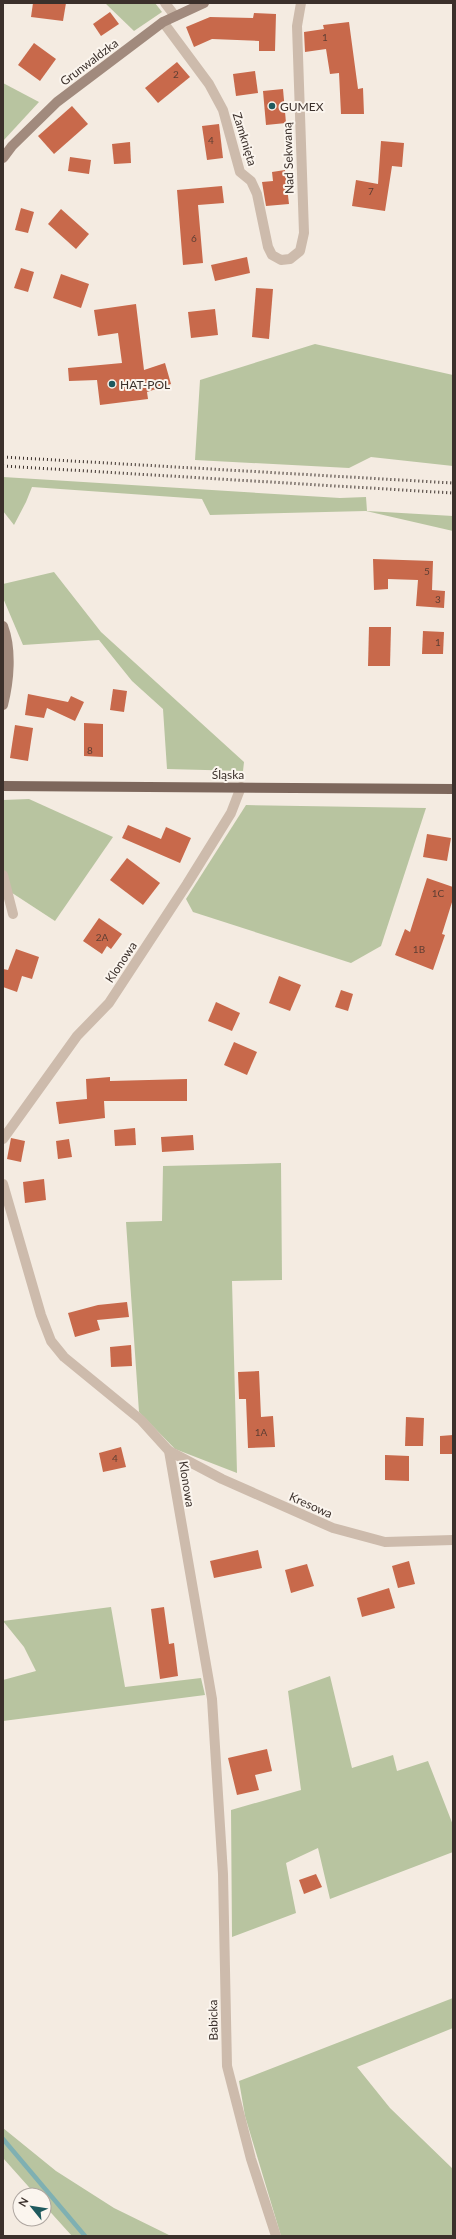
<svg xmlns="http://www.w3.org/2000/svg" width="456" height="2239" font-family="Lato,sans-serif">
<rect width="100%" height="100%" fill="#f4ebe1"/>
<!-- green -->
<g fill="#b8c4a0">
<polygon points="105,3 155,3 162,12 134,31"/>
<polygon points="3,83 39,102 3,141"/>
<polygon points="315,344 453,375 453,466 371,457 349,468 195,460 200,380"/>
<polygon points="3,477 340,498 366,497 367,511 453,516 453,531 366,511 210,515 202,499 32,487 26,502 14,525 3,511"/>
<polygon points="54,572 101,632 244,762 243,771 167,769 163,709 132,681 99,640 23,645 3,598 3,584"/>
<polygon points="29,799 113,837 55,921 3,887 3,800"/>
<polygon points="246,805 426,808 381,946 351,963 193,912 186,899"/>
<polygon points="281,1163 282,1280 232,1281 237,1473 175,1449 139,1412 126,1222 162,1221 163,1166"/>
<polygon points="111,1607 125,1687 201,1678 205,1695 3,1721 3,1680 36,1671 24,1647 3,1621"/>
<polygon points="330,1676 352,1768 393,1755 397,1771 428,1761 453,1825 453,1852 330,1899 318,1848 286,1863 296,1913 232,1937 231,1810 301,1790 288,1691"/>
<polygon points="453,1998 453,2028 357,2067 390,2108 453,2169 453,2236 281,2236 245,2116 239,2081"/>
<polygon points="3,2128 56,2171 114,2208 171,2236 72,2236 44,2205 44,2195 36,2195 3,2158"/>
</g>
<g fill="none" stroke-linecap="round" stroke-linejoin="round">
<!-- stream -->
<polyline stroke="#7fb0b2" stroke-width="4.5" points="3,2139 85,2236"/>
</g>
<!-- building -->
<g fill="#c8694b">
<polygon points="33,3 66,3 63,21 31,17"/>
<polygon points="110,12 119,24 101,36 93,24"/>
<polygon points="254,13 276,14 275,51 259,51 259,41 212,39 194,47 186,27 210,17 253,18"/>
<polygon points="349,22 358,89 363,88 364,114 341,114 339,73 330,74 326,49 305,52 304,32 324,29 323,25"/>
<polygon points="34,43 56,59 40,81 18,65"/>
<polygon points="177,62 190,77 158,103 145,88"/>
<polygon points="255,71 258,93 236,96 233,74"/>
<polygon points="283,89 286,123 266,125 263,91"/>
<polygon points="72,106 88,124 54,154 38,136"/>
<polygon points="219,124 223,158 207,160 202,126"/>
<polygon points="381,141 404,143 402,167 392,166 385,211 352,206 356,180 378,184"/>
<polygon points="130,142 131,163 114,164 112,144"/>
<polygon points="70,157 91,160 89,174 68,171"/>
<polygon points="285,170 289,204 266,206 262,182 273,181 272,172"/>
<polygon points="222,186 224,203 198,205 203,263 183,265 177,190"/>
<polygon points="21,208 34,212 28,233 15,230"/>
<polygon points="61,209 89,234 76,249 48,224"/>
<polygon points="247,257 250,273 215,281 211,265"/>
<polygon points="21,268 34,272 28,292 14,288"/>
<polygon points="61,274 89,284 81,308 53,298"/>
<polygon points="256,288 273,289 269,339 252,337"/>
<polygon points="136,304 144,370 165,363 171,384 147,392 148,399 100,405 97,380 69,381 68,368 122,363 118,333 98,336 94,310"/>
<polygon points="215,309 218,335 191,338 188,312"/>
<polygon points="373,559 433,561 432,590 445,591 444,608 416,606 418,580 388,579 388,589 374,590"/>
<polygon points="369,627 391,627 390,666 368,666"/>
<polygon points="423,631 444,632 443,654 422,654"/>
<polygon points="113,689 127,691 124,712 110,710"/>
<polygon points="28,694 68,702 71,696 84,702 75,721 47,708 44,718 25,715"/>
<polygon points="84,723 103,724 103,757 84,756"/>
<polygon points="15,725 33,728 28,761 10,758"/>
<polygon points="128,825 161,839 166,827 191,838 180,863 122,838"/>
<polygon points="427,834 451,838 447,861 423,857"/>
<polygon points="127,858 160,883 143,905 110,880"/>
<polygon points="427,878 453,887 453,899 442,934 445,935 433,970 395,955 405,929 410,932"/>
<polygon points="99,918 122,934 111,949 107,946 102,954 83,941"/>
<polygon points="16,949 39,957 32,979 22,976 17,992 3,987 3,969 8,970"/>
<polygon points="279,976 301,985 290,1011 269,1003"/>
<polygon points="341,990 353,994 348,1011 335,1007"/>
<polygon points="216,1002 240,1013 232,1031 208,1021"/>
<polygon points="234,1042 257,1052 247,1075 224,1065"/>
<polygon points="110,1077 110,1081 187,1079 187,1101 104,1101 105,1118 59,1124 56,1102 87,1099 86,1079"/>
<polygon points="135,1128 136,1145 115,1146 114,1130"/>
<polygon points="193,1135 194,1150 162,1152 161,1137"/>
<polygon points="11,1138 25,1141 21,1162 7,1159"/>
<polygon points="69,1139 72,1157 58,1159 56,1141"/>
<polygon points="44,1179 46,1200 25,1203 23,1182"/>
<polygon points="127,1302 129,1317 97,1320 100,1330 75,1337 68,1313 98,1305"/>
<polygon points="131,1345 132,1366 111,1367 110,1347"/>
<polygon points="259,1371 261,1417 273,1416 275,1447 248,1448 246,1399 239,1399 238,1372"/>
<polygon points="406,1417 424,1418 423,1446 405,1446"/>
<polygon points="453,1435 453,1454 440,1454 440,1436"/>
<polygon points="121,1447 126,1467 103,1472 99,1453"/>
<polygon points="385,1455 409,1456 409,1481 385,1480"/>
<polygon points="258,1550 262,1568 214,1578 210,1561"/>
<polygon points="409,1561 415,1584 398,1588 392,1566"/>
<polygon points="307,1564 314,1586 291,1593 285,1570"/>
<polygon points="389,1588 395,1608 362,1617 357,1598"/>
<polygon points="164,1607 169,1644 174,1643 178,1676 160,1679 151,1609"/>
<polygon points="267,1749 272,1771 255,1775 259,1790 237,1795 228,1758"/>
<polygon points="316,1874 322,1887 304,1894 299,1880"/>
</g>
<g fill="none" stroke-linecap="round" stroke-linejoin="round">
<!-- street -->
<g stroke="#cdbbac" stroke-width="10">
<polyline points="165,3 175,16"/>
<polyline points="163,22 209,84 223,110 240,172 251,181 257,194 268,247 272,255 281,260 290,259 300,251 304,233 297,26 301,3"/>
<polyline points="3,875 13,914"/>
<polyline points="3,1139 77,1036 109,1003 187,884 231,813 241,787"/>
<polyline points="3,1184 41,1315 51,1341 64,1357 141,1420 169,1451 212,1699 223,1874 227,2066 251,2159 276,2236"/>
<polyline points="169,1451 222,1479 333,1528 385,1542 453,1540"/>
</g>
<!-- secondary -->
<g stroke="#a18a7d" stroke-width="10">
<polyline points="3,158 12,146 57,102 163,22 204,3"/>
<path d="M3 626C12 650 9 681 3 705"/>
</g>
<!-- primary -->
<polyline stroke="#7d675c" stroke-width="10" points="3,786 453,789"/>
<!-- rail -->
<g stroke="#3b302b" stroke-width="3" stroke-dasharray="1 3" stroke-linecap="butt">
<polyline points="3,457 453,483"/>
<polyline points="3,466 453,493"/>
</g>
</g>
<!-- markers -->
<g fill="#1f5a5e" stroke="#fbf5ee" stroke-width="1.5">
<circle cx="272" cy="106" r="4"/>
<circle cx="112" cy="384" r="4"/>
</g>
<g text-anchor="middle" dominant-baseline="central" stroke-width="4" stroke-linejoin="round" paint-order="stroke">
<!-- number labels -->
<g font-size="10" fill="#5e3e33">
<text x="325" y="37">1</text>
<text x="176" y="74">2</text>
<text x="211" y="140">4</text>
<text x="371" y="191">7</text>
<text x="194" y="238">6</text>
<text x="427" y="571">5</text>
<text x="438" y="599">3</text>
<text x="438" y="642">1</text>
<text x="90" y="750">8</text>
<text x="438" y="893">1C</text>
<text x="102" y="937">2A</text>
<text x="419" y="949">1B</text>
<text x="261" y="1432">1A</text>
<text x="115" y="1458">4</text>
</g>
<!-- street labels -->
<g font-size="12" fill="#3b302b" stroke="#fbf5ee">
<text transform="translate(89 62) rotate(-37)">Grunwaldzka</text>
<text transform="translate(245 139) rotate(73)">Zamknięta</text>
<text transform="translate(288 158) rotate(-92)">Nad Sekwaną</text>
<text x="228" y="774">Śląska</text>
<text transform="translate(121 962) rotate(-56)">Klonowa</text>
<text transform="translate(187 1484) rotate(81)">Klonowa</text>
<text transform="translate(311 1505) rotate(24)">Kresowa</text>
<text transform="translate(213 2020) rotate(-91)">Babicka</text>
</g>
<!-- poi labels -->
<g font-size="12" fill="#3b302b" stroke="#fbf5ee" text-anchor="start">
<text x="280" y="106">GUMEX</text>
<text x="120" y="384">HAT-POL</text>
</g>
</g>
<!-- border -->
<rect width="456" height="2239" fill="none" stroke="#3b302b" stroke-width="8"/>
<!-- north arrow -->
<g transform="translate(32 2207) rotate(300)"><circle r="19" fill="#fbf5ee" stroke="#aea6a0"/>
<path d="M0-3L7 15L0 10L-7 15Z" fill="#1f5a5e"/>
<text y="-6" font-size="11" font-weight="bold" text-anchor="middle" fill="#3b302b">N</text>
</g>
</svg>
